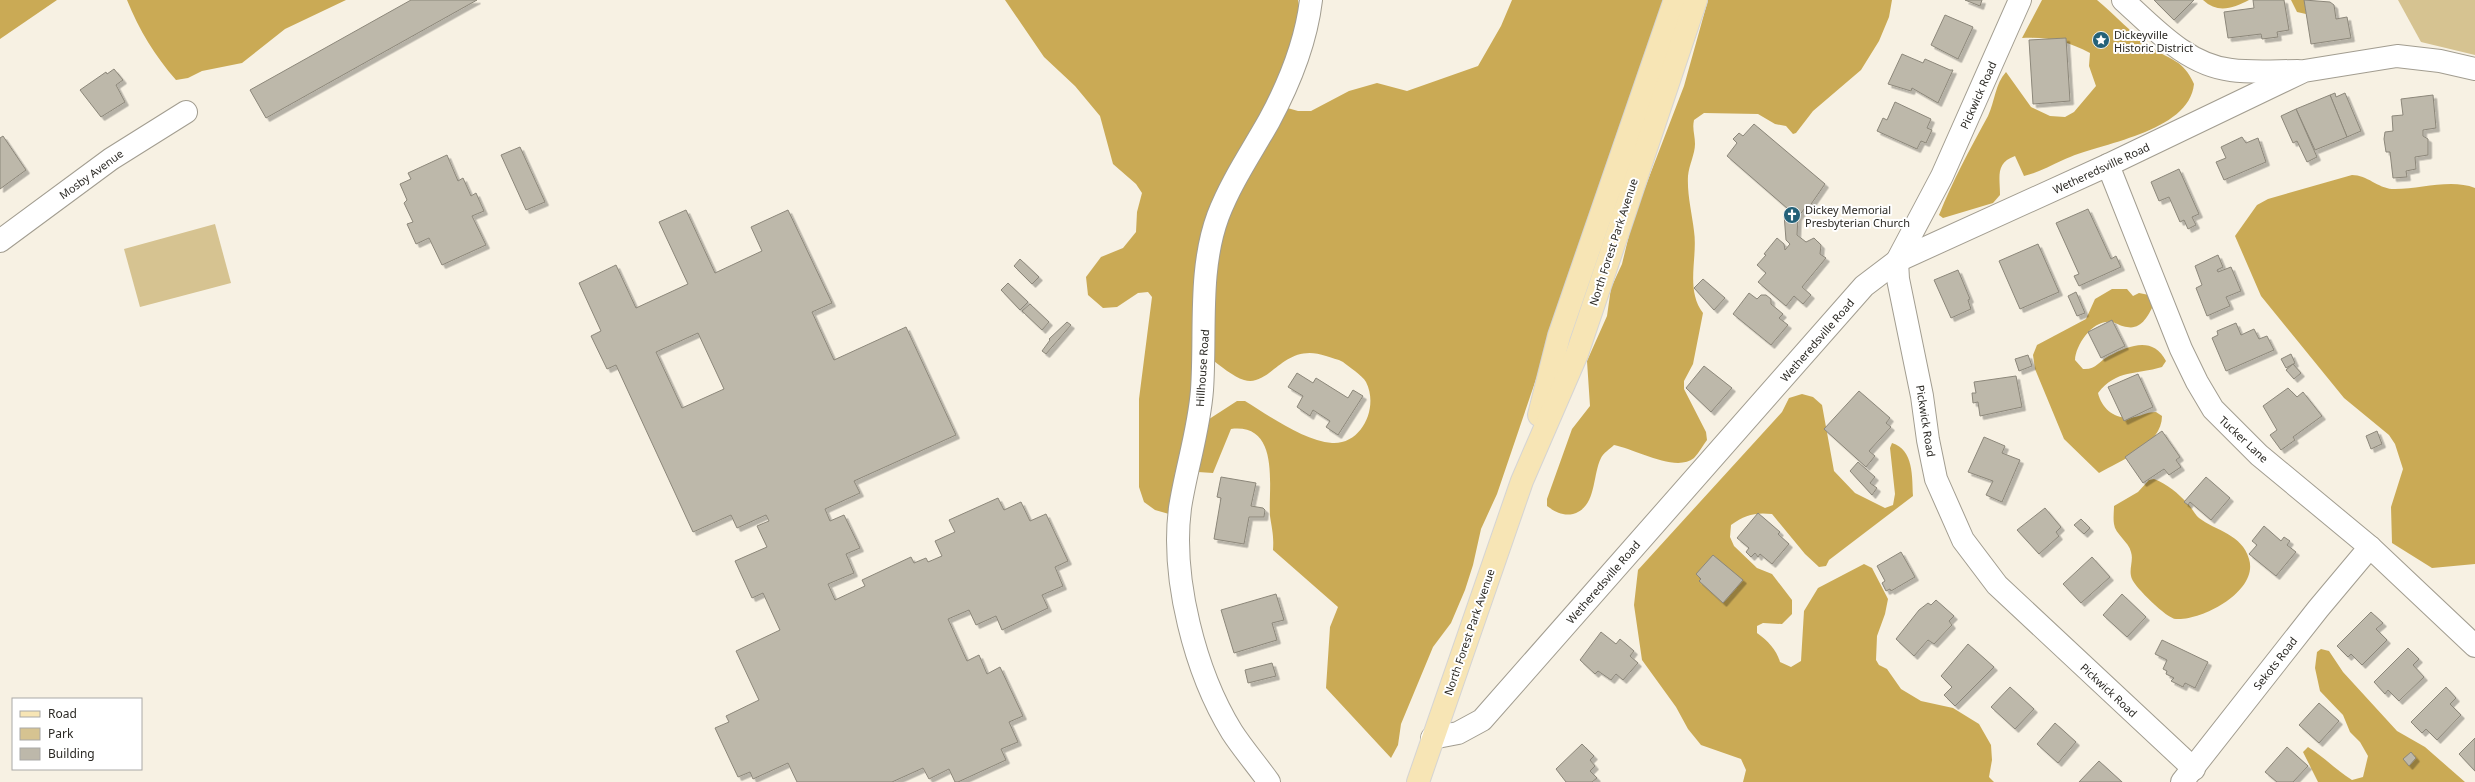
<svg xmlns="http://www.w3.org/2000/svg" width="2475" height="782" font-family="'Noto Sans',sans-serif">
<defs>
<filter id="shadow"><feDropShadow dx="3.5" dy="3.5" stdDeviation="0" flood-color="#0004"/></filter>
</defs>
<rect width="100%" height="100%" fill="#f7f1e3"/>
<!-- green -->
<g fill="#d6c391">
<polygon points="2398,0 2475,0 2475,55 2421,42"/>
<polygon points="215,224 231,283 140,307 124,249"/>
</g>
<!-- forest -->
<g fill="#caaa55">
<polygon points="0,0 57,0 0,39"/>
<path d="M127 0H346L285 29 242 63 202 71 188 78 176 80C155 56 139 30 127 0Z"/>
<polygon points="1005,0 1298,0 1301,18 1285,69 1233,174 1169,514 1155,510 1144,502 1139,487 1139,399 1152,297 1148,292 1138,293 1117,307 1103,308 1088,295 1086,277 1101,257 1123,248 1136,232 1137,212 1142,193 1136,184 1113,164 1100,116 1075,86 1044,57"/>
<path d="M1512 0H1665L1497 494 1481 529 1473 565 1465 590 1451 623 1433 647 1401 724 1398 745 1391 758 1326 688 1330 627 1338 607 1273 550C1274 535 1272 530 1270 516 1268 488 1281 423 1231 429L1213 473 1198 472 1203 423 1237 401H1245C1268 415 1304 441 1332 443 1362 445 1379 407 1366 382 1362 375 1349 367 1343 362 1338 359 1331 358 1326 356 1283 341 1271 388 1244 380 1233 377 1220 365 1211 359L1219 231 1284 107 1298 111H1311L1349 91 1377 83 1407 91 1478 66 1501 26Z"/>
<path d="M1708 0H1892L1889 17 1879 41 1861 70 1813 111 1796 133 1793 134 1786 126 1775 124 1758 114 1704 113 1694 120C1692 129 1695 135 1695 144 1695 154 1689 165 1688 176 1687 195 1692 213 1694 231 1698 258 1685 289 1703 313L1693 364 1684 381V389L1706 432 1707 440C1703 445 1699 453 1694 458 1676 473 1635 449 1614 445 1610 449 1603 453 1601 458 1592 476 1597 507 1573 514 1563 516 1555 512 1547 506V499L1572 429 1590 406 1587 361 1607 316 1611 288 1622 264 1633 219 1684 86Z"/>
<path d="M2042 0H2097C2115 15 2132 34 2151 47 2171 61 2183 59 2194 84 2189 133 2099 143 2063 160 2049 166 2038 173 2024 176L2015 156C1995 163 2000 177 2000 195L1993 203 1943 218 1939 215C1953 180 1970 149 1988 116 1995 101 1995 84 2006 72L2031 107 2050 116 2065 117 2074 112 2096 86 2089 66 2090 53C2067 41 2048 37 2022 38Z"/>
<path d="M2203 0H2249C2233 8 2218 14 2203 0Z"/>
<polygon points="2291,0 2305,0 2306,14 2297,12"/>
<path d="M2352 175C2367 175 2378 188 2392 189 2418 190 2450 178 2475 188V564L2432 568 2392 543 2391 507 2403 469 2395 444 2389 435 2344 398 2261 296 2235 236 2257 205 2268 199Z"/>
<path d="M2112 289H2127L2133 296 2139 293 2149 295 2153 306C2148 316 2141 330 2127 327 2122 327 2117 323 2112 322 2093 319 2076 344 2075 360L2083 369C2096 370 2099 361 2109 356 2130 345 2153 336 2166 361L2162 367C2136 375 2117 369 2098 393 2102 410 2117 421 2135 417 2143 415 2148 412 2156 412L2162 416C2162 445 2120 461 2099 473L2064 439 2035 369 2033 355 2037 345 2086 319 2095 299Z"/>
<path d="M1802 394 1813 397 1822 405 1834 471 1855 493 1885 508 1893 505 1895 494 1890 448 1892 443C1914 450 1912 477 1913 496L1829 560 1826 566 1819 567 1805 554 1772 514C1755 512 1745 515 1731 525L1730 537 1734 546 1757 568 1772 574 1792 600V614L1782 624 1763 623 1757 626V633C1768 641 1776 649 1780 662L1791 667 1801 661 1804 611 1818 588 1864 564 1872 568 1888 599 1885 614 1877 636 1876 660 1879 665 1887 669 1901 689 1921 701 1953 708 1979 724 1991 745 1992 760 1989 777 1994 782H1743L1746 770 1741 759 1701 745 1688 729 1676 707 1642 660 1634 605 1638 570 1782 412 1789 398Z"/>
<path d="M2154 479C2167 484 2178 493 2188 504 2192 508 2195 515 2199 518 2216 531 2242 534 2249 559 2259 591 2202 621 2176 619 2167 619 2135 587 2132 579 2128 570 2134 561 2131 552 2129 542 2115 534 2114 524 2113 518 2114 511 2114 506L2138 492 2149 480Z"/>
<path d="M2321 649 2329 651 2343 672 2397 731 2425 747 2465 782H2318L2303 752 2308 747C2324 757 2336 770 2352 780L2363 777 2368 756 2360 742 2350 732 2343 715 2320 691 2315 668 2317 652Z"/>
</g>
<!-- building -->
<g fill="#bdb8aa" stroke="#8c877a" fill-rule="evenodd" filter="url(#shadow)">
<polygon points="411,0 477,0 266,118 250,90"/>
<polygon points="1965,0 1982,0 1980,6"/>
<polygon points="2154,0 2194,0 2174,20"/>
<polygon points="2253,0 2284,0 2289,30 2277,32 2278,37 2262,39 2261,34 2228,38 2224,12 2254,8"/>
<polygon points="2304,0 2330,2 2334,5 2336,19 2347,17 2351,38 2311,44"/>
<polygon points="1945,15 1973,27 1958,59 1931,45"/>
<polygon points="2066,38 2070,101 2033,104 2029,40"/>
<polygon points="1902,54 1923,63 1925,59 1950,70 1953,70 1938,103 1912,88 1911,91 1888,84"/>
<polygon points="114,69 123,80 116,85 125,102 101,117 80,90 106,72 107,74"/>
<polygon points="2335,93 2336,97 2345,93 2361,131 2347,137 2330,95"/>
<polygon points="2330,95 2347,137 2315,150 2296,109"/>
<polygon points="2433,95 2436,128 2423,130 2423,136 2428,139 2428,155 2415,157 2416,169 2406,171 2407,177 2393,178 2390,152 2386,152 2384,139 2385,132 2393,131 2392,116 2403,115 2401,99"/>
<polygon points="1895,102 1931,119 1927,128 1932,130 1926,143 1921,141 1917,149 1877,131 1883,118 1887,120"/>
<polygon points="2296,109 2317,157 2307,162 2297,141 2293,143 2281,116"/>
<polygon points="1754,124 1825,184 1807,210 1805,208 1798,217 1797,235 1806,242 1814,238 1821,245 1820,254 1826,258 1802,287 1811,295 1803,304 1794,296 1786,306 1758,282 1766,273 1757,265 1766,255 1764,254 1777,238 1784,244 1785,250 1790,244 1786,240 1784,214 1788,209 1727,156 1737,143 1733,139 1739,133 1743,136"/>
<polygon points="3,136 26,170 0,189 0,138"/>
<polygon points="2242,137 2246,143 2258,138 2266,162 2224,180 2216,162 2226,158 2221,147"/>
<polygon points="520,147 545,202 526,210 501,155"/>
<polygon points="447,155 458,181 463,178 471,196 476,193 484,211 472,216 486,245 442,265 429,238 416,244 407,224 413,222 404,203 407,200 400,184 411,179 408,173"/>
<polygon points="2179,169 2199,214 2192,217 2196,225 2188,229 2184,220 2180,222 2169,197 2159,201 2151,182"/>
<polygon points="2088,209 2111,259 2116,256 2121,267 2079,286 2074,276 2079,274 2056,223"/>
<path d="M686 210 715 273 762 251 751 227 788 210 832 303 812 312 834 360 906 327 956 435 854 481 860 493 825 509 830 521 844 515 860 548 846 554 854 573 828 584 835 600 865 586 862 580 911 557 914 563 926 558 928 562 942 556 935 541 955 532 949 520 998 498 1004 510 1021 502 1030 521 1046 514 1068 561 1055 567 1063 586 1042 595 1048 608 1002 630 996 616 976 625 969 610 948 619 967 661 979 655 987 674 1000 667 1023 716 1009 722 1018 742 1001 749 1006 760 958 782H955L949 769 929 779 923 768 892 782H797L788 763 753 779 750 772 738 777 715 728 729 722 726 716 759 700 736 651 780 630 763 593 752 598 735 561 767 547 757 526 769 521 766 515 737 528 731 515 693 532 616 365 607 369 591 336 601 331 579 283 616 265 636 308 688 284 659 222ZM698 333 724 389 682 408 656 352Z"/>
<polygon points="2038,244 2059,292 2020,309 1999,261"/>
<polygon points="2218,255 2223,267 2217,270 2218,272 2231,267 2241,291 2226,297 2230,306 2207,316 2196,288 2202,285 2195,266"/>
<polygon points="1020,259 1039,277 1032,284 1014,266"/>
<polygon points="1958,270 1970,299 1968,300 1971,309 1951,318 1934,280"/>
<polygon points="1703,279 1725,298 1714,310 1694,288"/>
<polygon points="1008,283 1028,302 1020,310 1001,290"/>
<polygon points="2076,292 2085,313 2077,316 2068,296"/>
<polygon points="1749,293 1757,299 1761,295 1766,295 1771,299 1771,304 1783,314 1779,318 1788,325 1771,345 1733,314"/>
<polygon points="1030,304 1049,322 1042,330 1022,311"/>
<polygon points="2112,320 2125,346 2101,358 2088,332"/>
<polygon points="1067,322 1071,325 1046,354 1042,351 1050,340 1049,339"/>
<polygon points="2236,323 2241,335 2254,329 2259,339 2267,336 2274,350 2226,371 2212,338 2218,335 2217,331"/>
<polygon points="2291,354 2295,363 2286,368 2281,359"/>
<polygon points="2028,355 2032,366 2019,371 2015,359"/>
<polygon points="2293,364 2301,373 2294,379 2286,370"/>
<polygon points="1704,366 1732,388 1711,412 1686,388"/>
<polygon points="1297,373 1313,383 1316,378 1348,398 1353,390 1363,396 1338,435 1326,427 1330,421 1313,410 1310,416 1297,407 1303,396 1288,387"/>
<polygon points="2138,374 2153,407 2124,421 2108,387"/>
<polygon points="2016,376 2022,407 1980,416 1978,402 1973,403 1972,393 1976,393 1974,382"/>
<polygon points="2288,388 2297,397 2303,392 2322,416 2293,437 2295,440 2281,450 2270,435 2277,430 2263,406"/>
<polygon points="1859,391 1890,418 1886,423 1891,427 1869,451 1875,456 1866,467 1824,429"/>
<polygon points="2162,431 2180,457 2176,460 2181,467 2169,475 2164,469 2143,483 2125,457"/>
<polygon points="2377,431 2382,444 2371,449 2366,436"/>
<polygon points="1984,437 2005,446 2002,453 2020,460 2002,502 1986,495 1993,481 1968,472"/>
<polygon points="1858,462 1875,477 1870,483 1877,488 1872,495 1850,471"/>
<polygon points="1221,477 1256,483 1251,506 1263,508 1265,510 1264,517 1249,517 1244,544 1214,539 1221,498 1217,497"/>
<polygon points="2206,477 2230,498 2211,520 2190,502 2188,505 2184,502"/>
<polygon points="2045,508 2061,527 2056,532 2059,536 2039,554 2017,530"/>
<polygon points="1758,513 1780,532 1778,534 1789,544 1772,564 1760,554 1758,557 1755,553 1751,557 1746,552 1749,548 1737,538"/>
<polygon points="2081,519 2090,528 2084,534 2074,525"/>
<polygon points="2264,526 2281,541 2284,537 2290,541 2287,545 2296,552 2276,576 2249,554 2257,545 2252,541"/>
<polygon points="1901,552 1915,577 1891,591 1890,589 1886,591 1882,583 1885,581 1877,566"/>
<polygon points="1713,555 1743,580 1723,603 1699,581 1701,579 1696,574"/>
<polygon points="2092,557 2110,577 2081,603 2063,584"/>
<polygon points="1276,594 1284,620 1272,623 1277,640 1234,653 1221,610"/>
<polygon points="2122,594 2146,617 2127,637 2103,615"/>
<polygon points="1936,600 1954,616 1949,621 1952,625 1934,644 1928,640 1914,656 1896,639 1919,610 1928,603 1931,605"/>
<polygon points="2371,612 2383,623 2376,629 2387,640 2362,665 2351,654 2348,657 2337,646"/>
<polygon points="1601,632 1616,644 1620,639 1634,651 1630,656 1638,663 1623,680 1616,674 1611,680 1598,671 1595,674 1580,660"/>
<polygon points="2162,640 2208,662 2195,688 2185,683 2183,687 2171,681 2174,678 2166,674 2167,671 2163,669 2167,660 2155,654"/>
<polygon points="1968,644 1994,667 1955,706 1944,695 1952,687 1941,676"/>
<polygon points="2408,648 2419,659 2413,665 2424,677 2399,701 2388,690 2385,694 2374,682"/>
<polygon points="1272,663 1276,676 1248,683 1245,670"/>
<polygon points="2010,687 2034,709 2015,729 1991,707"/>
<polygon points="2446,687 2456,698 2450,704 2461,715 2437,740 2426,729 2422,733 2411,722"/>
<polygon points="2319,703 2339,721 2319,743 2299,725"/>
<polygon points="2055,723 2076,742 2058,763 2037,744"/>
<polygon points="2475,738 2475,771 2459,754"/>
<polygon points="1582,744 1594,756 1590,760 1595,766 1590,771 1597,778 1592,782 1566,782 1556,769"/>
<polygon points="2287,747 2308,766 2293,782 2277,782 2265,772"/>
<polygon points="2411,752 2416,758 2409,766 2403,759"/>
<polygon points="2099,761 2122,782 2079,782"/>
</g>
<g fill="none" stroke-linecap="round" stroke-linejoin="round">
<!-- minor casing -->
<g stroke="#a29d90" stroke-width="24">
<g id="minor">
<polyline points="2020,0 1942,176 1897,261 1898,279 1922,396 1928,440 1936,479 1963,540 1997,585 2194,769"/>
<path d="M2123 0C2154 28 2187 65 2231 70 2253 73 2277 71 2298 71"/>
<polyline points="2108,165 2181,349 2197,382 2213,409 2259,455 2370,547 2475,646"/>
<polyline points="0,241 111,159 186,112"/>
<polyline points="1432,738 1458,733 1482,720 1864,286 1897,261 2108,165 2304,71 2397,56 2440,61 2475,69"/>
<path d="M1269 782C1257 765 1243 749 1232 732 1195 672 1171 578 1180 508 1186 469 1199 430 1202 390 1206 333 1198 270 1218 216 1231 182 1251 153 1269 121 1289 84 1306 42 1311 0"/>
<polyline points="2182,782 2318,609 2370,547"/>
</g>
</g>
<!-- major casing -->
<g stroke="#d5d4d3" stroke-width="24">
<g id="major">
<polyline points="1539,415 1559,336 1675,0"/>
<polyline points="1418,782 1522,481 1577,354 1696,0"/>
</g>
</g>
<!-- minor -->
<use href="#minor" stroke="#fff" stroke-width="22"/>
<!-- major -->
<use href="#major" stroke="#f7e5b5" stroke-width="22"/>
</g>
<!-- icons -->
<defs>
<g id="sight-disc" transform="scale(0.9)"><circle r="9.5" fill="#246178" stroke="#fff"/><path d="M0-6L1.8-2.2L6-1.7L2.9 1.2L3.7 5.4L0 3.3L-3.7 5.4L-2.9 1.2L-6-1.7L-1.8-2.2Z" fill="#fff"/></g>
<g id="church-disc" transform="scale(0.9)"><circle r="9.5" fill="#246178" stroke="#fff"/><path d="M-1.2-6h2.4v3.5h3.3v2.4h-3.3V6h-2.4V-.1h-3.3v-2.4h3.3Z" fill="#fff"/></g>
</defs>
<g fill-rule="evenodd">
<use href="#sight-disc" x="2101" y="40"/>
<use href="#church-disc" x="1792" y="215"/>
</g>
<g text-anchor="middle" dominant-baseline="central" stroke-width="4" stroke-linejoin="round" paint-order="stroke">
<!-- poi labels -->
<g font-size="11" fill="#2b2924" stroke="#fff" text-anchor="start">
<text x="2114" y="34">Dickeyville<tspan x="2114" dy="13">Historic District</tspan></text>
<text x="1805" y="209">Dickey Memorial<tspan x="1805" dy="13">Presbyterian Church</tspan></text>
</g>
<!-- street labels -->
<g font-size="11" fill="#2b2924" stroke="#fff">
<text transform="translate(1978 95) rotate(-66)">Pickwick Road</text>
<text transform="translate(2101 168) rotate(-25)">Wetheredsville Road</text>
<text transform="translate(91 174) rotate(-36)">Mosby Avenue</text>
<text transform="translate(1613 242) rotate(-72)">North Forest Park Avenue</text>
<text transform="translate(1817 340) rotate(-49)">Wetheredsville Road</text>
<text transform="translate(1202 368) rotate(-86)">Hillhouse Road</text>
<text transform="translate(1926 421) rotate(81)">Pickwick Road</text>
<text transform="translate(2244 439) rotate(43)">Tucker Lane</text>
<text transform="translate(1603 582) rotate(-49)">Wetheredsville Road</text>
<text transform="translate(1469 632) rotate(-71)">North Forest Park Avenue</text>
<text transform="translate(2275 663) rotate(-52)">Sekots Road</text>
<text transform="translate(2109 690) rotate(43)">Pickwick Road</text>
</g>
</g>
<!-- legend -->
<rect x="12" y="698" width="130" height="72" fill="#ffffff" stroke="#aaa9a7"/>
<rect x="20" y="711" width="20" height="6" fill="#f7e5b5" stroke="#aaa9a7"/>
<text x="48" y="718" font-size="12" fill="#2b2924">Road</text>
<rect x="20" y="728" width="20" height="12" fill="#d6c391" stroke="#aaa9a7"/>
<text x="48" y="738" font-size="12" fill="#2b2924">Park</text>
<rect x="20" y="748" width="20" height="12" fill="#bdb8aa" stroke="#aaa9a7"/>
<text x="48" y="758" font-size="12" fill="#2b2924">Building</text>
</svg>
